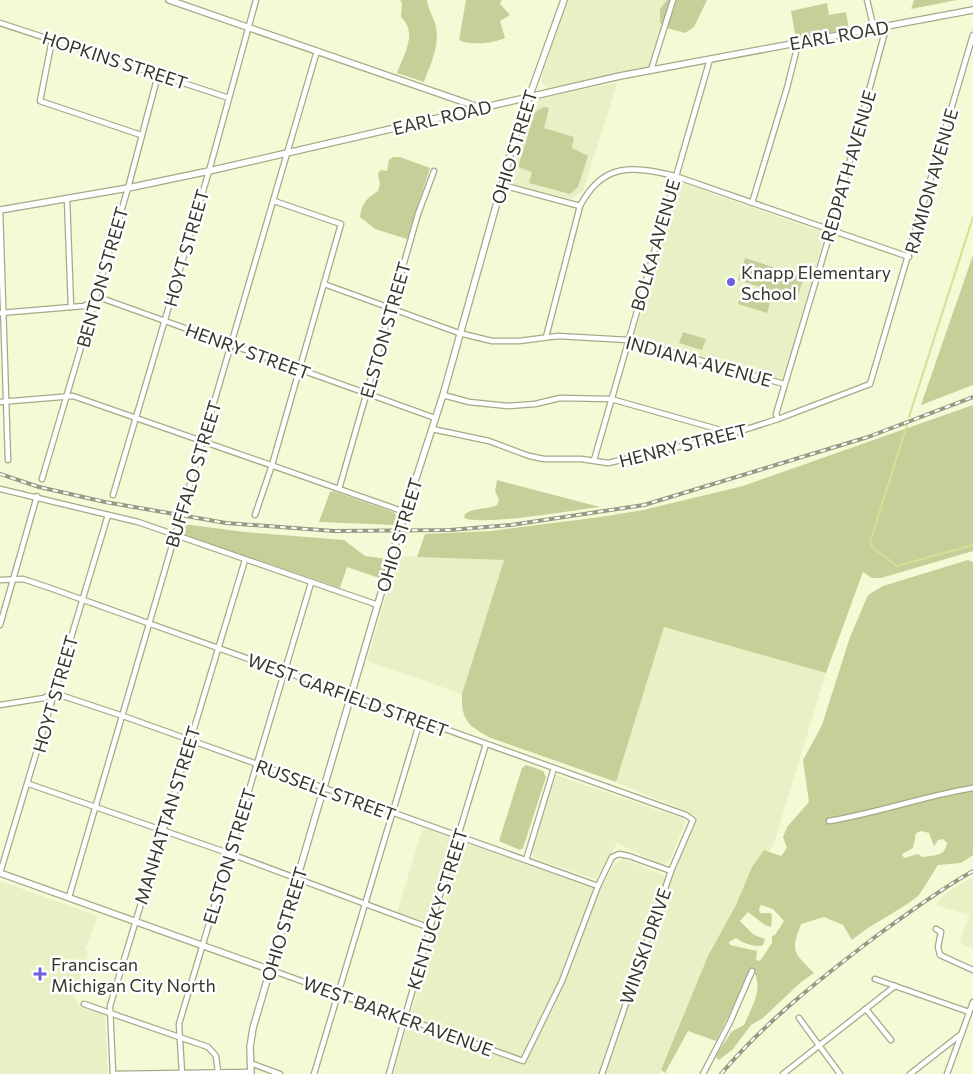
<svg xmlns="http://www.w3.org/2000/svg" width="973" height="1074" font-family="Commissioner,sans-serif">
<rect width="100%" height="100%" fill="#f3fad6"/>
<!-- built -->
<g fill="#e8f1c5">
<polygon points="567,0 672,0 650,67 553,89 547,87 542,83 542,76"/>
<polygon points="615,83 617,84 583,191 571,199 510,184 508,182 525,124 535,100"/>
<polygon points="684,184 825,233 785,376 782,379 777,380 634,337 676,193 675,191 679,186"/>
<polygon points="398,556 504,560 462,694 367,661"/>
<polygon points="664,627 826,673 773,846 750,877 659,1074 393,1074 462,842 600,890 613,866 622,858 665,876 673,873 697,816 616,782"/>
<polygon points="556,775 686,820 670,860 665,864 657,863 617,843 596,879 535,859 532,850"/>
<polygon points="427,829 454,839 430,916 428,920 424,921 397,912 422,830"/>
<polygon points="973,877 973,948 959,943 969,915 935,905 945,894"/>
<polygon points="0,881 98,916 85,950 88,951 74,997 80,1007 105,1015 108,1074 0,1074"/>
</g>
<!-- green -->
<g fill="#c5d099" fill-rule="evenodd">
<path d="M400 0H427C428 9 432 14 435 23 441 43 431 63 424 82L397 73C404 54 418 33 401 17L402 3Z"/>
<path d="M466 0H502L500 4 510 15 500 21 505 38C495 43 469 46 459 40Z"/>
<polygon points="667,0 707,0 694,27 685,33 667,28 660,23 660,9"/>
<polygon points="914,0 957,0 911,9"/>
<polygon points="827,3 829,15 846,12 849,30 796,39 791,11"/>
<polygon points="544,107 549,108 544,128 574,137 572,148 588,156 578,187 570,194 529,183 532,172 518,167 535,112"/>
<path d="M393 157H400L430 168 407 239 375 229 360 217C362 203 366 199 378 191L380 184 378 174 380 170 387 171 389 160Z"/>
<polygon points="973,255 973,385 921,405"/>
<polygon points="745,258 804,277 797,299 738,280"/>
<polygon points="743,291 771,300 767,313 738,304"/>
<polygon points="683,332 706,339 702,350 679,343"/>
<path d="M973 405V551L881 578H872L863 572 826 673 664 627 616 782 491 738C468 726 461 720 462 694L504 560 417 557 425 534 490 531 600 517 643 510 743 486Z"/>
<path d="M497 480 600 507C573 510 486 526 464 518L465 514C475 507 486 510 497 505L499 500 495 491Z"/>
<polygon points="333,491 393,512 397,516 395,525 319,522 330,492"/>
<polygon points="183,524 245,532 344,540 365,556 388,559 382,579 347,567 340,588 186,535 183,531"/>
<path d="M968 560 973 562V855L961 863 938 865C933 872 921 894 917 897 896 913 872 923 852 940L843 925 824 917 801 924C790 953 794 952 814 973L801 982 763 1018 751 1025 733 1049 719 1060 716 1057C719 1049 727 1040 731 1032L744 1025C752 1006 765 987 752 969L716 1041 688 1031 665 1073 661 1070 708 956 736 905 752 867 764 850 781 856 787 848 783 837 787 827 809 802 803 760 822 725 850 637 868 595 883 586ZM921 831 929 833 934 846 938 840 943 839 947 843C945 857 934 855 922 857L918 854 904 858 902 854 913 848 916 833ZM761 905 773 909 784 921 775 935 772 936V943L760 961 756 960 757 951 730 945 729 942 736 938C742 943 757 948 763 945L765 939 754 935 740 921 748 912 765 925 771 927 772 915 770 913H760L759 909Z"/>
<polygon points="526,765 543,771 546,777 523,848 520,850 499,841 522,768"/>
</g>
<g fill="none" stroke-linecap="round" stroke-linejoin="round">
<!-- stream -->
<g stroke="#d3e195" stroke-width="2">
<polyline points="909,417 973,217"/>
<polyline points="907,425 870,542 872,547 897,566 973,545"/>
</g>
<!-- minor casing -->
<g stroke="#a3aa88" stroke-width="7">
<g id="minor">
<polyline points="867,0 874,29"/>
<polyline points="0,23 229,98"/>
<polyline points="52,40 40,101 141,135"/>
<polyline points="651,70 673,0"/>
<polyline points="502,185 580,206"/>
<polyline points="67,199 71,307"/>
<polyline points="752,203 787,88 796,52 796,43"/>
<polyline points="0,210 8,460"/>
<polyline points="324,284 459,333 492,341 519,341 558,336 628,340 784,384"/>
<polyline points="0,313 84,306 101,298 435,418"/>
<path d="M546 337 580 206C603 162 632 166 675 176L909 257"/>
<polyline points="443,395 469,402 508,406 535,404 560,398 611,399 717,429 722,437"/>
<polyline points="0,402 73,396 405,512"/>
<polyline points="778,419 776,414 831,230 886,28"/>
<polyline points="432,429 489,441 529,456 544,459 581,459 608,463 722,437 778,419 870,384 973,35"/>
<polyline points="594,460 710,59"/>
<polyline points="42,479 128,188 158,75"/>
<polyline points="0,489 138,522 378,605"/>
<polyline points="339,489 418,214 434,171"/>
<polyline points="113,495 209,171 256,0"/>
<polyline points="255,515 272,465 341,224 274,201"/>
<polyline points="0,580 23,579 50,588 686,815 693,820 671,871 602,1074"/>
<polyline points="0,625 37,496"/>
<polyline points="0,705 44,698 54,693 123,716 598,886"/>
<polyline points="29,784 231,854 430,928"/>
<path d="M829 821C878 813 924 796 973 788"/>
<polyline points="526,860 554,768"/>
<polyline points="0,873 108,515"/>
<polyline points="69,897 317,51"/>
<polyline points="936,929 941,932 938,947 940,955 973,970"/>
<polyline points="271,970 523,1061 562,981 598,886 612,857 619,854 629,856 671,871"/>
<polyline points="875,979 969,1012"/>
<polyline points="84,1004 208,1047 216,1056 218,1072"/>
<polyline points="866,1009 891,1040"/>
<polyline points="799,1018 840,1074"/>
<polyline points="250,1063 280,1074"/>
<polyline points="113,1074 110,1006 245,560"/>
<polyline points="113,1074 251,1072"/>
<polyline points="182,1074 179,1024 311,583"/>
<polyline points="314,1074 420,721"/>
<polyline points="389,1074 430,928 486,744"/>
<polyline points="703,1074 730,1022 752,971"/>
<polyline points="783,1074 895,986"/>
<polyline points="910,1074 960,1035"/>
<polyline points="947,1074 973,1002"/>
</g>
</g>
<!-- tertiary casing -->
<g stroke="#a3aa88" stroke-width="8">
<g id="tertiary">
<polyline points="169,0 481,108"/>
<polyline points="0,210 128,188 209,171 620,76 973,10"/>
<polyline points="0,873 271,970"/>
<polyline points="251,1074 250,1047 253,1028 405,512 443,395 517,131 564,0"/>
</g>
</g>
<!-- minor -->
<use href="#minor" stroke="#fff" stroke-width="4.5"/>
<!-- tertiary -->
<use href="#tertiary" stroke="#fff" stroke-width="5.5"/>
<!-- rail casing -->
<g stroke="#959b81" stroke-width="4">
<g id="rail">
<polyline points="0,474 39,487 105,502 226,523 334,531 450,530 511,525 644,505 868,437 973,397"/>
<path d="M721 1074C765 1022 821 978 875 937 907 914 939 890 973 871"/>
</g>
</g>
<!-- rail -->
<use href="#rail" stroke="#fff" stroke-width="2" stroke-dasharray="5.5" stroke-linecap="butt"/>
</g>
<!-- markers -->
<g fill="#6b63dd" stroke="#fff" stroke-width="2">
<circle cx="731" cy="282" r="5"/>
<path d="M37.5 966.5h5v5h5v5h-5v5h-5v-5h-5v-5h5z"/>
</g>
<g text-anchor="middle" dominant-baseline="central" stroke-width="5" stroke-linejoin="round" paint-order="stroke">
<!-- street labels -->
<g font-size="18" fill="#343729" stroke="#fff">
<text transform="translate(839 35) rotate(-10)">EARL ROAD</text>
<text transform="translate(115 60) rotate(18)">HOPKINS STREET</text>
<text transform="translate(442 117) rotate(-13)">EARL ROAD</text>
<text transform="translate(514 147) rotate(-73)">OHIO STREET</text>
<text transform="translate(848 166) rotate(-74)">REDPATH AVENUE</text>
<text transform="translate(931 181) rotate(-74)">RAMION AVENUE</text>
<text transform="translate(655 245) rotate(-74)">BOLKA AVENUE</text>
<text transform="translate(186 248) rotate(-74)">HOYT STREET</text>
<text transform="translate(102 277) rotate(-74)">BENTON STREET</text>
<text transform="translate(385 330) rotate(-74)">ELSTON STREET</text>
<text transform="translate(248 351) rotate(20)">HENRY STREET</text>
<text transform="translate(699 361) rotate(15)">INDIANA AVENUE</text>
<text transform="translate(683 445) rotate(-14)">HENRY STREET</text>
<text transform="translate(193 474) rotate(-73)">BUFFALO STREET</text>
<text transform="translate(399 535) rotate(-73)">OHIO STREET</text>
<text transform="translate(55 694) rotate(-74)">HOYT STREET</text>
<text transform="translate(348 695) rotate(20)">WEST GARFIELD STREET</text>
<text transform="translate(326 790) rotate(20)">RUSSELL STREET</text>
<text transform="translate(167 815) rotate(-73)">MANHATTAN STREET</text>
<text transform="translate(229 856) rotate(-73)">ELSTON STREET</text>
<text transform="translate(437 909) rotate(-73)">KENTUCKY STREET</text>
<text transform="translate(284 924) rotate(-73)">OHIO STREET</text>
<text transform="translate(645 946) rotate(-71)">WINSKI DRIVE</text>
<text transform="translate(398 1016) rotate(20)">WEST BARKER AVENUE</text>
</g>
<!-- poi labels -->
<g font-size="18" fill="#343729" stroke="#fff" text-anchor="start">
<text x="741" y="272">Knapp Elementary<tspan x="741" dy="21">School</tspan></text>
<text x="51" y="964">Franciscan<tspan x="51" dy="21">Michigan City North</tspan></text>
</g>
</g>
</svg>
